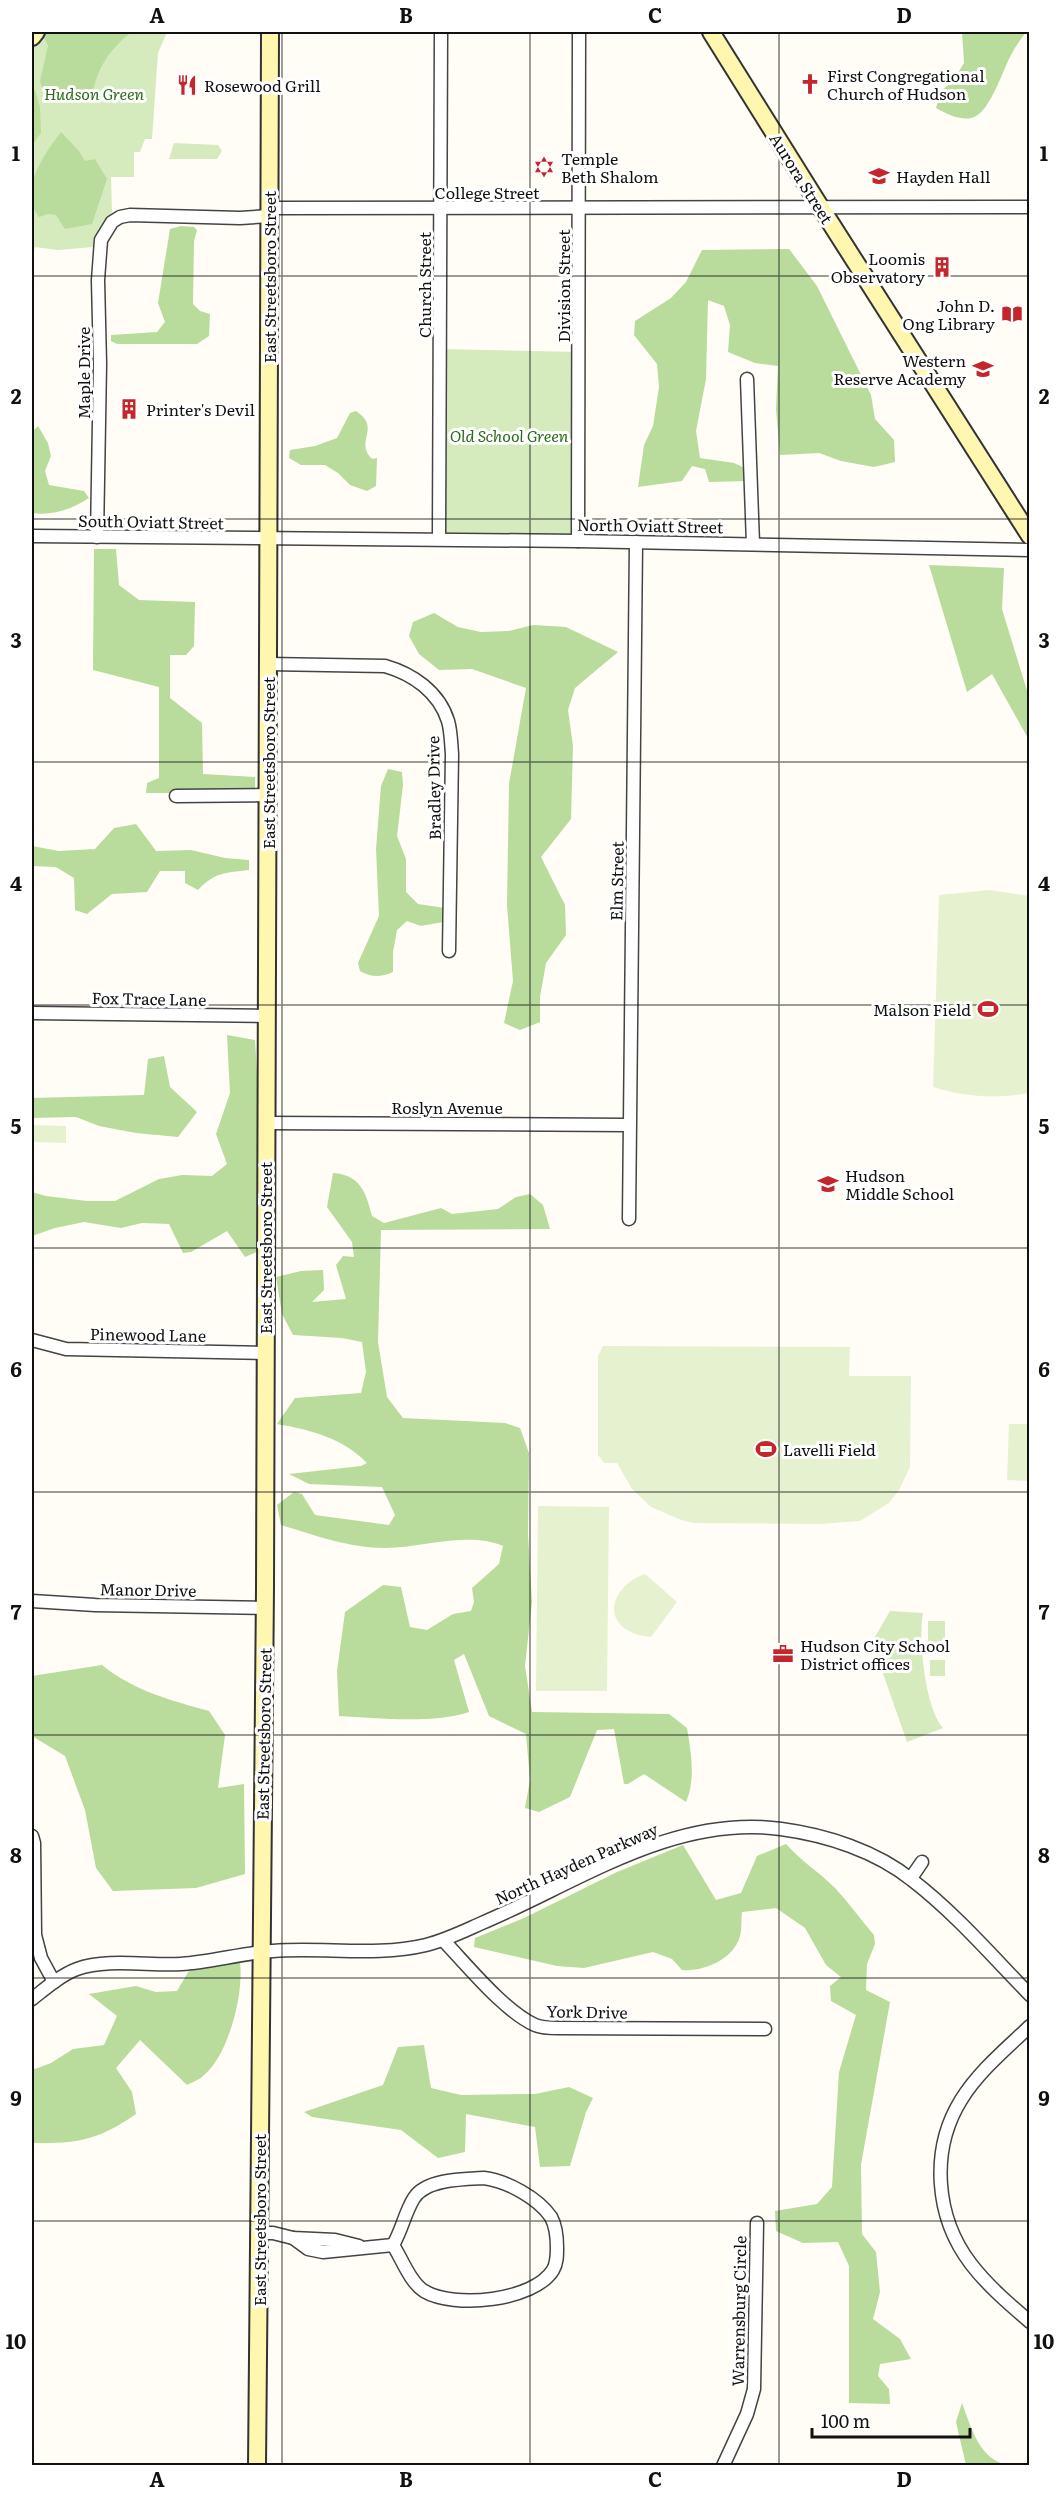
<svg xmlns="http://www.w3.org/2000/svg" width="1061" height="2497" font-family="Literata,serif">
<rect width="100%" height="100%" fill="#fffdf5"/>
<!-- green -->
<g fill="#d5ebbd">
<polygon points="37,32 167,32 158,53 152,139 145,139 140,152 134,152 134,177 111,177 112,211 110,217 104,221 93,247 58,250 35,247 32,257 32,37"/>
<polygon points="174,143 218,145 222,151 217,159 169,159"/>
<polygon points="440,349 579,352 578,541 439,539"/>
<path d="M890 1611 923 1613C918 1639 925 1708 943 1728L907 1742 872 1642Z"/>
<rect x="928" y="1621" width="17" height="24"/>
<rect x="930" y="1660" width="15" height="16"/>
</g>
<!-- forest -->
<g fill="#b9dc9c">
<path d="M48 32H129L130 33C109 50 96 70 92 97L86 102 52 100 43 90 40 81 48 46 43 35Z"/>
<path d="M962 32H1026C1021 39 1015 47 1011 55 1003 70 991 108 976 116 964 123 947 114 936 108L941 91 953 81 964 63Z"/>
<polygon points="32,90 35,90 40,107 41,133 32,145"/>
<path d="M61 132 79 151 85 161 95 159 107 179 92 224 65 229 56 215 48 214 39 217C18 191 44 154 61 132Z"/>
<polygon points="181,226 194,227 197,230 194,241 193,304 200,311 210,314 209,336 197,344 117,344 111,341 111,335 157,332 165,322 158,303 170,229"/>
<polygon points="789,249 817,286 871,395 875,419 894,440 895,462 874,467 841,461 819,453 780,455 776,409 778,366 755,363 728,352 730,325 724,306 708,300 706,379 696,431 700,458 734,463 747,469 747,481 709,482 705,469 692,466 682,481 638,487 644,445 653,426 659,387 657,364 634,335 635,321 671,298 686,282 702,250"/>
<path d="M356 411C382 428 354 441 372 459L377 458 376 486 367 491 350 485 338 473 325 465H301L289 458 290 450 315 446 337 438 350 413Z"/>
<path d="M38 426 48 443 51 456 45 471 49 485 84 491 89 498C73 509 51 516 32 513V432Z"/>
<polygon points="94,549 116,549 119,585 139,600 195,602 194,646 186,655 170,655 170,698 202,723 203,774 255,777 255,793 146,793 147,783 159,778 159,687 93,670"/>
<polygon points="929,565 1004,568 1002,609 1029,697 1029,740 992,674 967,692"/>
<polygon points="434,613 458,627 481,632 509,631 533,625 566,627 618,652 575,688 568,710 573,746 571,819 541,857 565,905 566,935 546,963 540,997 540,1022 520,1030 504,1023 513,981 507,905 509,784 526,688 472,669 439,670 419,654 409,636 413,622"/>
<path d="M388 769 402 772 403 785 397 836 406 859V892L418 904 445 908 443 922 421 926 407 921 397 930 393 952V972C381 977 372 978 360 971L358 963 379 916 376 849 381 786Z"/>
<path d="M136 824 156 851 191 850 225 858 249 860V870C225 873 215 872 198 890L185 883V871H160L147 892 112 894 87 914 75 910 74 878 56 867 32 866V846L59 851 95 849 114 828Z"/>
<path d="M227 1035 255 1040C260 1110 259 1180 261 1250L245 1257 227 1231 191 1252 183 1253 169 1224 142 1223 121 1228 84 1222 55 1228 32 1236V1192L46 1196 87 1201H115L159 1179 182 1175 212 1176 227 1164 216 1134 230 1093Z"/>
<polygon points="164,1056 170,1087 197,1112 178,1137 136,1133 99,1126 76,1117 32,1118 32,1098 144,1095 148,1059"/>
<path d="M333 1173C361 1175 366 1193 372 1216L384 1223 441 1208 452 1214 498 1209 516 1197 530 1194 543 1205 550 1229 381 1230 378 1342 387 1397 403 1418 505 1423 520 1428 529 1453 528 1534 532 1602 525 1666 532 1712 669 1714 687 1728C691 1752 696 1779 686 1802L644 1774 628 1784H624L614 1729 597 1730 570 1797 539 1812 525 1808 530 1780 526 1734 489 1716 464 1654 454 1660 469 1712C434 1724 377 1718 339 1716L337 1671 345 1612 383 1585 401 1587 410 1627 427 1630 453 1614 471 1611 474 1602 472 1588 499 1564 503 1546C467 1531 423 1548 385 1548 349 1548 314 1535 281 1525L277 1505 294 1492 302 1494 315 1515 389 1525 395 1515 382 1487 309 1484 289 1474 361 1466 367 1463C343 1438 311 1430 277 1424L295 1398 361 1393 366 1372 362 1342 342 1338 293 1335 282 1314 276 1277 301 1271 323 1270 324 1290 312 1302 346 1299 336 1265 343 1256 354 1257 352 1242 327 1207Z"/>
<path d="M102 1665C134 1691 170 1700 209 1711L225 1735 218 1788 244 1784 245 1874 196 1888 113 1891 96 1868 85 1810 65 1756 32 1736V1676Z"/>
<path d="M786 1844C801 1861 819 1872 835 1888 849 1903 861 1920 874 1935L875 1944 867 1964 866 1990 890 2002 861 2165 862 2234 876 2252 880 2292 873 2319 900 2339 911 2359 880 2364 878 2376 889 2389 890 2404 849 2403V2266L838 2242 803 2243 776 2231 775 2211 817 2204 832 2187 839 2072 856 2015 831 2001 830 1986 841 1977 826 1965 805 1928 776 1908 742 1912C741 1920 742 1929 740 1936 734 1959 704 1972 682 1970L672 1959 653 1952 584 1968 557 1966 474 1947 475 1938 524 1918 617 1872 683 1845 716 1900 741 1893 757 1856Z"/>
<path d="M240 1962C244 1993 229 2055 203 2076 199 2080 192 2082 187 2085L140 2040 116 2068 132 2092 136 2114C99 2140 76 2144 32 2143V2070L51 2063 73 2049 104 2045 117 2016 89 1994 136 1986 156 1992 177 1991 190 1969Z"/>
<polygon points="424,2045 431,2088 461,2095 535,2094 569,2087 593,2098 586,2112 570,2166 540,2167 535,2127 466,2114 465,2152 438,2158 401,2130 312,2117 304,2112 383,2085 398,2047"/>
<path d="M962 2403C971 2427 979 2459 1007 2465H966L956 2422Z"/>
</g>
<!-- pitch -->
<g fill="#e6f2cf">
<path d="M989 890 1029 896V1093C997 1099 964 1097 933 1087L939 895Z"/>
<polygon points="32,1125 66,1126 66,1143 32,1142"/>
<polygon points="603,1346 850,1347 849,1376 911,1376 910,1467 899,1490 889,1503 860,1521 821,1524 693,1523 681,1520 651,1507 632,1489 617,1463 604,1463 598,1455 598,1356"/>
<polygon points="1009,1424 1029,1424 1029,1481 1007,1480"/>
<polygon points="538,1506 609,1507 607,1691 536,1691"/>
<path d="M645 1574 677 1602 651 1637C641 1636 632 1634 624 1628 601 1609 622 1581 645 1574Z"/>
</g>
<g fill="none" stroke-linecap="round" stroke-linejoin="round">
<!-- street casing -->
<g stroke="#444" stroke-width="15">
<g id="street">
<polyline points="269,208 1030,207"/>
<polyline points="747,379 753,544"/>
<polyline points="32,536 578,541 1030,550"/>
<polyline points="97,537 100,364 98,280 101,240 112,222 120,217 130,215 240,218 269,216"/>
<polyline points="439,539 441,32"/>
<polyline points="578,541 579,32"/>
<path d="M268 664 385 666C413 674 439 692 448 721 451 731 451 743 452 754L449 951"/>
<polyline points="176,796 268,795"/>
<polyline points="32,1013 266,1016"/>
<polyline points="265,1123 629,1125"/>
<polyline points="629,1219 636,542"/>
<polyline points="32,1340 66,1349 265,1353"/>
<polyline points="32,1601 95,1605 264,1608"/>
<polyline points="32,1836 34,1843 35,1935 41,1958 54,1982"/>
<polyline points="911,1878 922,1862"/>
<path d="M443 1940C467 1965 504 2011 535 2025 542 2028 551 2028 558 2028L765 2029"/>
<path d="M32 1999C46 1988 61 1975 77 1969 107 1958 150 1966 181 1964 212 1962 242 1953 273 1951 324 1947 376 1957 426 1945 446 1940 464 1931 482 1923 577 1883 673 1814 781 1829 826 1835 876 1851 912 1880 955 1913 992 1956 1030 1995"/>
<path d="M1030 2026C1006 2049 979 2071 961 2100 930 2150 935 2217 971 2264 987 2285 1009 2304 1030 2322"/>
<path d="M484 2178C507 2181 538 2198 551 2217 556 2226 557 2238 557 2248 557 2256 557 2263 553 2270 534 2301 454 2309 424 2291 410 2282 402 2259 393 2245 402 2230 405 2212 414 2198 426 2179 464 2179 484 2178Z"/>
<polyline points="260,2233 273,2233 293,2238 335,2240 359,2246"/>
<polyline points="293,2238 308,2249 323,2252 393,2245"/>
<polyline points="723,2466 747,2414 754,2389 757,2223"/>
</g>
</g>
<!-- secondary casing -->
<g stroke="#333" stroke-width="20">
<g id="secondary">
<polyline points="711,32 821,208 1030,536"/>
<polyline points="32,37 36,32"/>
<polyline points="257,2466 265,1588 270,32"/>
</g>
</g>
<!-- street -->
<use href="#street" stroke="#fff" stroke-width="12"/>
<!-- secondary -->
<use href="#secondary" stroke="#fff6b0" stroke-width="16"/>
</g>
<!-- grid -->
<path fill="none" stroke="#111" stroke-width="1.5" stroke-opacity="0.55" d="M282 32V2466M530 32V2466M779 32V2466M32 276H1030M32 519H1030M32 762H1030M32 1005H1030M32 1248H1030M32 1492H1030M32 1735H1030M32 1978H1030M32 2221H1030"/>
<!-- icons -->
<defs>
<g id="church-bare" transform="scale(1.62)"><path d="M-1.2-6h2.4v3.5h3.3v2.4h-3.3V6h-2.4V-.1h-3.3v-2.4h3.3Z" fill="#c4262e" stroke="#fff" stroke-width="2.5" paint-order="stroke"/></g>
<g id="restaurant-bare" transform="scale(1.62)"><path d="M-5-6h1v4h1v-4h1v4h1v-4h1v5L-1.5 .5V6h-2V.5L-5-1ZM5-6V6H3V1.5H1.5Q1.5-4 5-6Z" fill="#c4262e" stroke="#fff" stroke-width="2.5" paint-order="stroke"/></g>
<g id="synagogue-bare" transform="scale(1.62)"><path d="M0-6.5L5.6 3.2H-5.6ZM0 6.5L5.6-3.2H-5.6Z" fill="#c4262e" stroke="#fff" stroke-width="2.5" paint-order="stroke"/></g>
<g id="school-bare" transform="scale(1.62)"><path d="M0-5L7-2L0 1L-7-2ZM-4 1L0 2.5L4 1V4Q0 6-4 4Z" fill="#c4262e" stroke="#fff" stroke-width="2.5" paint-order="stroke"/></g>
<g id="building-bare" transform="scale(1.62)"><path d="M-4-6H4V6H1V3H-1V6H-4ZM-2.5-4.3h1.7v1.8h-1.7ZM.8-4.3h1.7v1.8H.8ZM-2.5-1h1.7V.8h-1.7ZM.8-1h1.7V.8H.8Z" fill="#c4262e" stroke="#fff" stroke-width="2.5" paint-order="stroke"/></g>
<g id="library-bare" transform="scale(1.62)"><path d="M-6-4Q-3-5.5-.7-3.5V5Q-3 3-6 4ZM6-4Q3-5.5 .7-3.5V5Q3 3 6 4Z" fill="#c4262e" stroke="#fff" stroke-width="2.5" paint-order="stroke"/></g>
<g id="university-bare" transform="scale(1.62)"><path d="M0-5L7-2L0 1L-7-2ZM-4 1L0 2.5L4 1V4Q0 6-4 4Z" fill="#c4262e" stroke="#fff" stroke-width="2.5" paint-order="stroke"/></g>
<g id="stadium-bare" transform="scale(1.62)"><path d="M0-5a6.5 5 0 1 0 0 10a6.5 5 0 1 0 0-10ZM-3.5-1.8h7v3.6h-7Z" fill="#c4262e" stroke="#fff" stroke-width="2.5" paint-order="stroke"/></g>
<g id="office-bare" transform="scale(1.62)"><path d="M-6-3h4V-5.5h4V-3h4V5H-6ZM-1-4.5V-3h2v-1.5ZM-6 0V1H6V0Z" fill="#c4262e" stroke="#fff" stroke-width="2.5" paint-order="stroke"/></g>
</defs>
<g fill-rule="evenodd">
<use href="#church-bare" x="810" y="84"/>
<use href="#restaurant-bare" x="187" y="85"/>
<use href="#synagogue-bare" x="544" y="167"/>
<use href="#school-bare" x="879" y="176"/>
<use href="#building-bare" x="942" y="267"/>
<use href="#library-bare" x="1012" y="314"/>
<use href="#university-bare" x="983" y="369"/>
<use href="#building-bare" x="129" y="409"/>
<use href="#stadium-bare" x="988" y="1009"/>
<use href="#school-bare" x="828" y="1184"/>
<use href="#stadium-bare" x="766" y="1449"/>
<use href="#office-bare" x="783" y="1654"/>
</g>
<g text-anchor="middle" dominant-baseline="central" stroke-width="6" stroke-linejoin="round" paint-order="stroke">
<!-- poi labels -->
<g font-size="16" fill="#111" stroke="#fff" text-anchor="start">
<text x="827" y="75">First Congregational<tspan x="827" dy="18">Church of Hudson</tspan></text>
<text x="204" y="85">Rosewood Grill</text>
<text x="561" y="158">Temple<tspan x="561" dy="18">Beth Shalom</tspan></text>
<text x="896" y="176">Hayden Hall</text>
<text x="925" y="258" text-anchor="end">Loomis<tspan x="925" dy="18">Observatory</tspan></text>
<text x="995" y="305" text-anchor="end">John D.<tspan x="995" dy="18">Ong Library</tspan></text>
<text x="966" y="360" text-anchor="end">Western<tspan x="966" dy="18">Reserve Academy</tspan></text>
<text x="146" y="409">Printer's Devil</text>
<text x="971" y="1009" text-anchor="end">Malson Field</text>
<text x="845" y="1175">Hudson<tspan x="845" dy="18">Middle School</tspan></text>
<text x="783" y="1449">Lavelli Field</text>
<text x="800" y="1645">Hudson City School<tspan x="800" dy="18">District offices</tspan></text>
</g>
<!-- park labels -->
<g font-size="16" font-style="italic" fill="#2f6b1f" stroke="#fff">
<text x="94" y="93">Hudson Green</text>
<text x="509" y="435">Old School Green</text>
</g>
<!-- street labels -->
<g font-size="16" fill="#111" stroke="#fff">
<text transform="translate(802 178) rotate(58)">Aurora Street</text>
<text x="487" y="192">College Street</text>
<text transform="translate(269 277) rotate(-90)">East Streetsboro Street</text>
<text transform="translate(424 285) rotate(-90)">Church Street</text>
<text transform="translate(563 286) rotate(-90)">Division Street</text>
<text transform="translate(83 373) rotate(-90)">Maple Drive</text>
<text transform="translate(151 521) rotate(1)">South Oviatt Street</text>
<text transform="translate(650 525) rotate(1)">North Oviatt Street</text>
<text transform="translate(268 763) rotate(-90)">East Streetsboro Street</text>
<text transform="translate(433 788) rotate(-91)">Bradley Drive</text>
<text transform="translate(616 881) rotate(-89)">Elm Street</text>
<text transform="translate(149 998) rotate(1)">Fox Trace Lane</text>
<text x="447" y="1107">Roslyn Avenue</text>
<text transform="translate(265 1248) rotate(-90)">East Streetsboro Street</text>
<text transform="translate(148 1334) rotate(1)">Pinewood Lane</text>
<text transform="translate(148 1589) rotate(1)">Manor Drive</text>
<text transform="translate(263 1734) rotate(-89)">East Streetsboro Street</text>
<text transform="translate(576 1863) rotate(-24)">North Hayden Parkway</text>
<text transform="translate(587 2011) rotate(1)">York Drive</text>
<text transform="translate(259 2220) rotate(-90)">East Streetsboro Street</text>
<text transform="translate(738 2311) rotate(-89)">Warrensburg Circle</text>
</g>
</g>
<!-- border -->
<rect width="1061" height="2497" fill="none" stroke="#ffffff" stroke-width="66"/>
<!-- scale -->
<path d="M812 2428v9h158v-9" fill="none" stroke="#111111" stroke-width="3"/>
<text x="821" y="2428" font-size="18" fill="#111111" stroke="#ffffff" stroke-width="4.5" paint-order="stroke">100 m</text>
<rect x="33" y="33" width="995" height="2431" fill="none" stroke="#111" stroke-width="2"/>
<g font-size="20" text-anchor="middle" font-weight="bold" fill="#111">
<text x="157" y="23">A</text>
<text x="406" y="23">B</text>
<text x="655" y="23">C</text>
<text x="904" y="23">D</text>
<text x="16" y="161">1</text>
<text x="1044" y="161">1</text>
<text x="16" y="404">2</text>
<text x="1044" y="404">2</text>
<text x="16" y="648">3</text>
<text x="1044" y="648">3</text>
<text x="16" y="891">4</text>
<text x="1044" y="891">4</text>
<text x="16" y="1134">5</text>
<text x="1044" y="1134">5</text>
<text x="16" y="1377">6</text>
<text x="1044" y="1377">6</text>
<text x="16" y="1620">7</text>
<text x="1044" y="1620">7</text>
<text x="16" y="1863">8</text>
<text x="1044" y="1863">8</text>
<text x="16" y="2106">9</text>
<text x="1044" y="2106">9</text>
<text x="16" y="2349">10</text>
<text x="1044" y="2349">10</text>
<text x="157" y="2487">A</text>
<text x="406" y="2487">B</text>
<text x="655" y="2487">C</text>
<text x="904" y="2487">D</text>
</g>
</svg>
